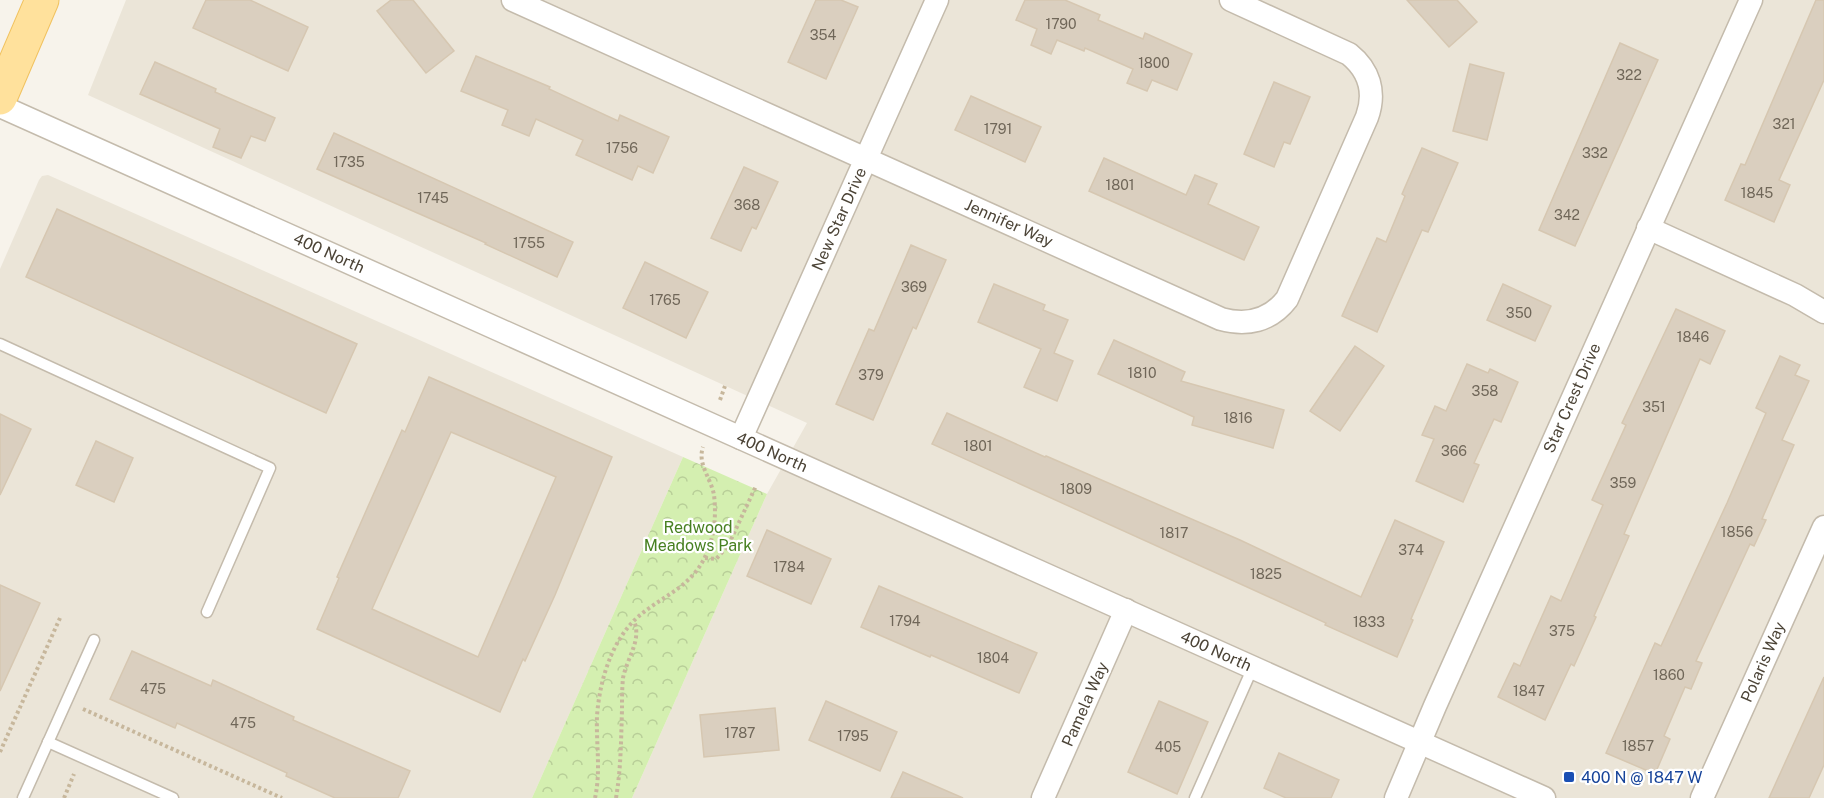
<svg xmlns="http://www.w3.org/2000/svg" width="1824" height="798" font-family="'Public Sans',sans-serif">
<defs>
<pattern id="forest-crowns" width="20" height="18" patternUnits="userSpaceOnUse" patternTransform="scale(1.5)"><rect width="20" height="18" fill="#d4efb0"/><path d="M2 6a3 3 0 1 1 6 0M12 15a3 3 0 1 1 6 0" fill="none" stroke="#b8ce98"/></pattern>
</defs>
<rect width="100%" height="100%" fill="#f7f3eb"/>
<!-- residential -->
<g fill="#ebe5d8">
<polygon points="126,0 1824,0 1824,798 632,798 767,494 807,423 88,95"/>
<polygon points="48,175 683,457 532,798 0,798 0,269 39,180 42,176"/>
</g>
<!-- forest -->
<polygon fill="url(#forest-crowns)" points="683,457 767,494 632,798 532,798"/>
<!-- building -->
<g fill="#dacfbf" stroke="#d6c7b1" stroke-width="1.5" fill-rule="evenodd">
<polygon points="206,0 250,0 308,27 288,71 193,28"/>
<polygon points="391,0 413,0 454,51 426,73 377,11"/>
<polygon points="816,0 841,0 858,7 826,79 788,62"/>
<polygon points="1025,0 1065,0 1100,15 1098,20 1143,39 1145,33 1192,54 1177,90 1152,80 1147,91 1127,83 1133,69 1085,48 1084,51 1057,40 1051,54 1031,45 1037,29 1016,20"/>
<polygon points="1407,0 1457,0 1477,22 1449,47"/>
<polygon points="1816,0 1824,0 1824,80 1779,180 1790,185 1774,222 1725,200 1741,164 1745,165"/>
<polygon points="1620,43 1658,60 1575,246 1539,230"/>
<polygon points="476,56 550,87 549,89 618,121 620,115 669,137 653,173 638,166 632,180 576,155 583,140 536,119 529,136 502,125 508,110 461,91"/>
<polygon points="155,62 216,89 215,92 275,118 265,141 251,136 241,158 213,147 220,129 140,94"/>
<polygon points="1470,64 1504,73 1487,140 1453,131"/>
<polygon points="1274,82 1310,97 1290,144 1284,142 1274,167 1244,154"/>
<polygon points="971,96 1041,127 1025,162 955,130"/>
<polygon points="334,133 573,242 557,277 485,244 486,243 317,169"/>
<polygon points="1422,148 1458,163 1428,232 1422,230 1377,332 1342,316 1377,238 1386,242 1405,196 1402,194"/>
<polygon points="1104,158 1186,195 1195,175 1217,184 1208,204 1259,227 1244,260 1089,191"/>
<polygon points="744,167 778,182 756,229 752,227 741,251 711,238"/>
<polygon points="57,209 357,344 326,413 26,277"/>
<polygon points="911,245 946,260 916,329 913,327 873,420 836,404 869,329 874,331"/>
<polygon points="645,262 708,292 686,338 623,308"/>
<polygon points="994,284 1045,305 1043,310 1068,320 1054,353 1073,361 1057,401 1024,387 1041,349 978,322"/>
<polygon points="1503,284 1551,306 1535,341 1487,320"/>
<polygon points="1676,309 1725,331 1710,364 1700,359 1624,534 1629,536 1594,616 1596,617 1574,666 1571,664 1545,720 1498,697 1514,663 1520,666 1551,596 1561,601 1603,505 1592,500 1626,425 1622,423"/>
<polygon points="1114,340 1185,372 1181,381 1284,410 1273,448 1192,425 1194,417 1098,374"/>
<polygon points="1355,346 1384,366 1340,431 1310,411"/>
<polygon points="1780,356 1800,365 1795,375 1809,381 1782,440 1794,445 1762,519 1766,520 1754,546 1750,544 1696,661 1702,663 1691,689 1685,687 1664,736 1670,739 1655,774 1606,753 1655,643 1661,646 1727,503 1766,413 1756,408"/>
<polygon points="1467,364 1488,373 1490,369 1518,382 1501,422 1494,419 1474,463 1479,465 1463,502 1416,481 1434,439 1422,435 1435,406 1446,411"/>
<path d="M429 377 612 457 555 595 525 661 523 659 500 712 317 629 339 578 337 577 366 511 402 430 405 432ZM451 432 556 477 478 657 372 609Z"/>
<polygon points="947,413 1045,457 1046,456 1240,540 1361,597 1395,520 1444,542 1411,619 1413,620 1397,657 1325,625 1326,623 1223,576 932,444"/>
<polygon points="0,414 31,429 0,495"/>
<polygon points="96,441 133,458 114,502 76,485"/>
<polygon points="767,530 831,559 811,604 747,576"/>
<polygon points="0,585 40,603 0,691"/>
<polygon points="879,586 1037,653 1019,693 931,655 930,657 861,627"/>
<polygon points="132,651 211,686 213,680 294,717 293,720 410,771 398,798 335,798 286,776 287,773 177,723 175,728 110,699"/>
<polygon points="1824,677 1824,765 1809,798 1769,798"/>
<polygon points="826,701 897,732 880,771 809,740"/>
<polygon points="1159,701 1208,722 1177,794 1128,772"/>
<polygon points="775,708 779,750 704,757 700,715"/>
<polygon points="1279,753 1339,780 1331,798 1286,798 1264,788"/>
<polygon points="903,772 963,798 891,798"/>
</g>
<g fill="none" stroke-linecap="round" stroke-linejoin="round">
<!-- lane casing -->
<g stroke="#c4bbac" stroke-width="13">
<g id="lane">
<polyline points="0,344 270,468 207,612"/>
<polyline points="48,742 173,798"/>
<polyline points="23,798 94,640"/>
<polyline points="1195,798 1253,667"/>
</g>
</g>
<!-- street casing -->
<g stroke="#c4bbac" stroke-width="25">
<g id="street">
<path d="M513 0 1221 319C1247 326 1270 321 1287 299L1367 117C1376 92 1369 70 1349 54L1231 0"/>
<polyline points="0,106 1544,798"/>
<polyline points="1648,228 1795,295 1824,312"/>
<polyline points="741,438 937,0"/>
<polyline points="1043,798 1126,610"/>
<polyline points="1396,798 1435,706 1751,0"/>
<polyline points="1702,798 1824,527"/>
</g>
</g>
<!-- primary casing -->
<g stroke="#f1c25f" stroke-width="35">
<polyline id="primary" points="0,98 42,0"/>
</g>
<!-- path -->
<g stroke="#c7b79c" stroke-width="4" stroke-dasharray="3 3" stroke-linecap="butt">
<polyline points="720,400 725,386"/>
<polyline points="705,558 716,559 728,546 756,486"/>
<polyline points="83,709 282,798"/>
<polyline points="0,752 60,618"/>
<polyline points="64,798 74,774"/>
<path d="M595 798C601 771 596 744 597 716 599 688 607 657 623 634 648 596 695 595 710 544 715 529 716 511 714 495 711 478 697 464 703 447"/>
<path d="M616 798C621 769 621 740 622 710 622 700 622 688 623 678 627 658 642 640 634 621"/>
</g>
<!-- lane -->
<use href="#lane" stroke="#fff" stroke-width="10"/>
<!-- street -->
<use href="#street" stroke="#fff" stroke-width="22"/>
<!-- primary -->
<use href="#primary" stroke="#ffe19c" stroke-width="33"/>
</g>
<!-- markers -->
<rect fill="#1a4fb4" stroke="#fff" stroke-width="2" x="1563" y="771" width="12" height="12" rx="3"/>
<g text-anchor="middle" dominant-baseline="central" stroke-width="4.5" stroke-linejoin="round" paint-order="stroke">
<!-- number labels -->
<g font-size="14" fill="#706759">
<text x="1061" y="24">1790</text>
<text x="823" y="35">354</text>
<text x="1154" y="63">1800</text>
<text x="1629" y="75">322</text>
<text x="1784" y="124">321</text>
<text x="998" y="129">1791</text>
<text x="622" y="148">1756</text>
<text x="1595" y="153">332</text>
<text x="349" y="162">1735</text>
<text x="1120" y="185">1801</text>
<text x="1757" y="193">1845</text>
<text x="433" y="198">1745</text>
<text x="747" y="205">368</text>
<text x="1567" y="215">342</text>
<text x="529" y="243">1755</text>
<text x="914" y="287">369</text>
<text x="665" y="300">1765</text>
<text x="1519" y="313">350</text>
<text x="1693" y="337">1846</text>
<text x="1142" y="373">1810</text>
<text x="871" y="375">379</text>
<text x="1485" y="391">358</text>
<text x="1654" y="407">351</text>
<text x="1238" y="418">1816</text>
<text x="978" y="446">1801</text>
<text x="1454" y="451">366</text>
<text x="1623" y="483">359</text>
<text x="1076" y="489">1809</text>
<text x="1737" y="532">1856</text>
<text x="1174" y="533">1817</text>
<text x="1411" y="550">374</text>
<text x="789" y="567">1784</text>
<text x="1266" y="574">1825</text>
<text x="905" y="621">1794</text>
<text x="1369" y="622">1833</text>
<text x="1562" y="631">375</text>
<text x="993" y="658">1804</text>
<text x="1669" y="675">1860</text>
<text x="153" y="689">475</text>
<text x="1529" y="691">1847</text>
<text x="243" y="723">475</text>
<text x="740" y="733">1787</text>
<text x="853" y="736">1795</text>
<text x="1638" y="746">1857</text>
<text x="1168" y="747">405</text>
</g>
<!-- street labels -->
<g font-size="16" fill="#4c4437" stroke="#fff">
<text transform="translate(839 219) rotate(-66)">New Star Drive</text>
<text transform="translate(1009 223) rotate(24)">Jennifer Way</text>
<text transform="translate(329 253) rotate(24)">400 North</text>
<text transform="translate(1572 398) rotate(-66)">Star Crest Drive</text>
<text transform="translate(772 452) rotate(24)">400 North</text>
<text transform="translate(1216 651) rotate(24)">400 North</text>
<text transform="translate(1763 662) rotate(-66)">Polaris Way</text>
<text transform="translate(1085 704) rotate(-66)">Pamela Way</text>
</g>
<!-- park labels -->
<g font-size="16" fill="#478021" stroke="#fff">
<text x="698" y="527">Redwood<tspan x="698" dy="18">Meadows Park</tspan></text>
</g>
<!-- transit labels -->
<g font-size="16" fill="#164399" stroke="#fff" text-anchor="start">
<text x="1581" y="777">400 N @ 1847 W</text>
</g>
</g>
</svg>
